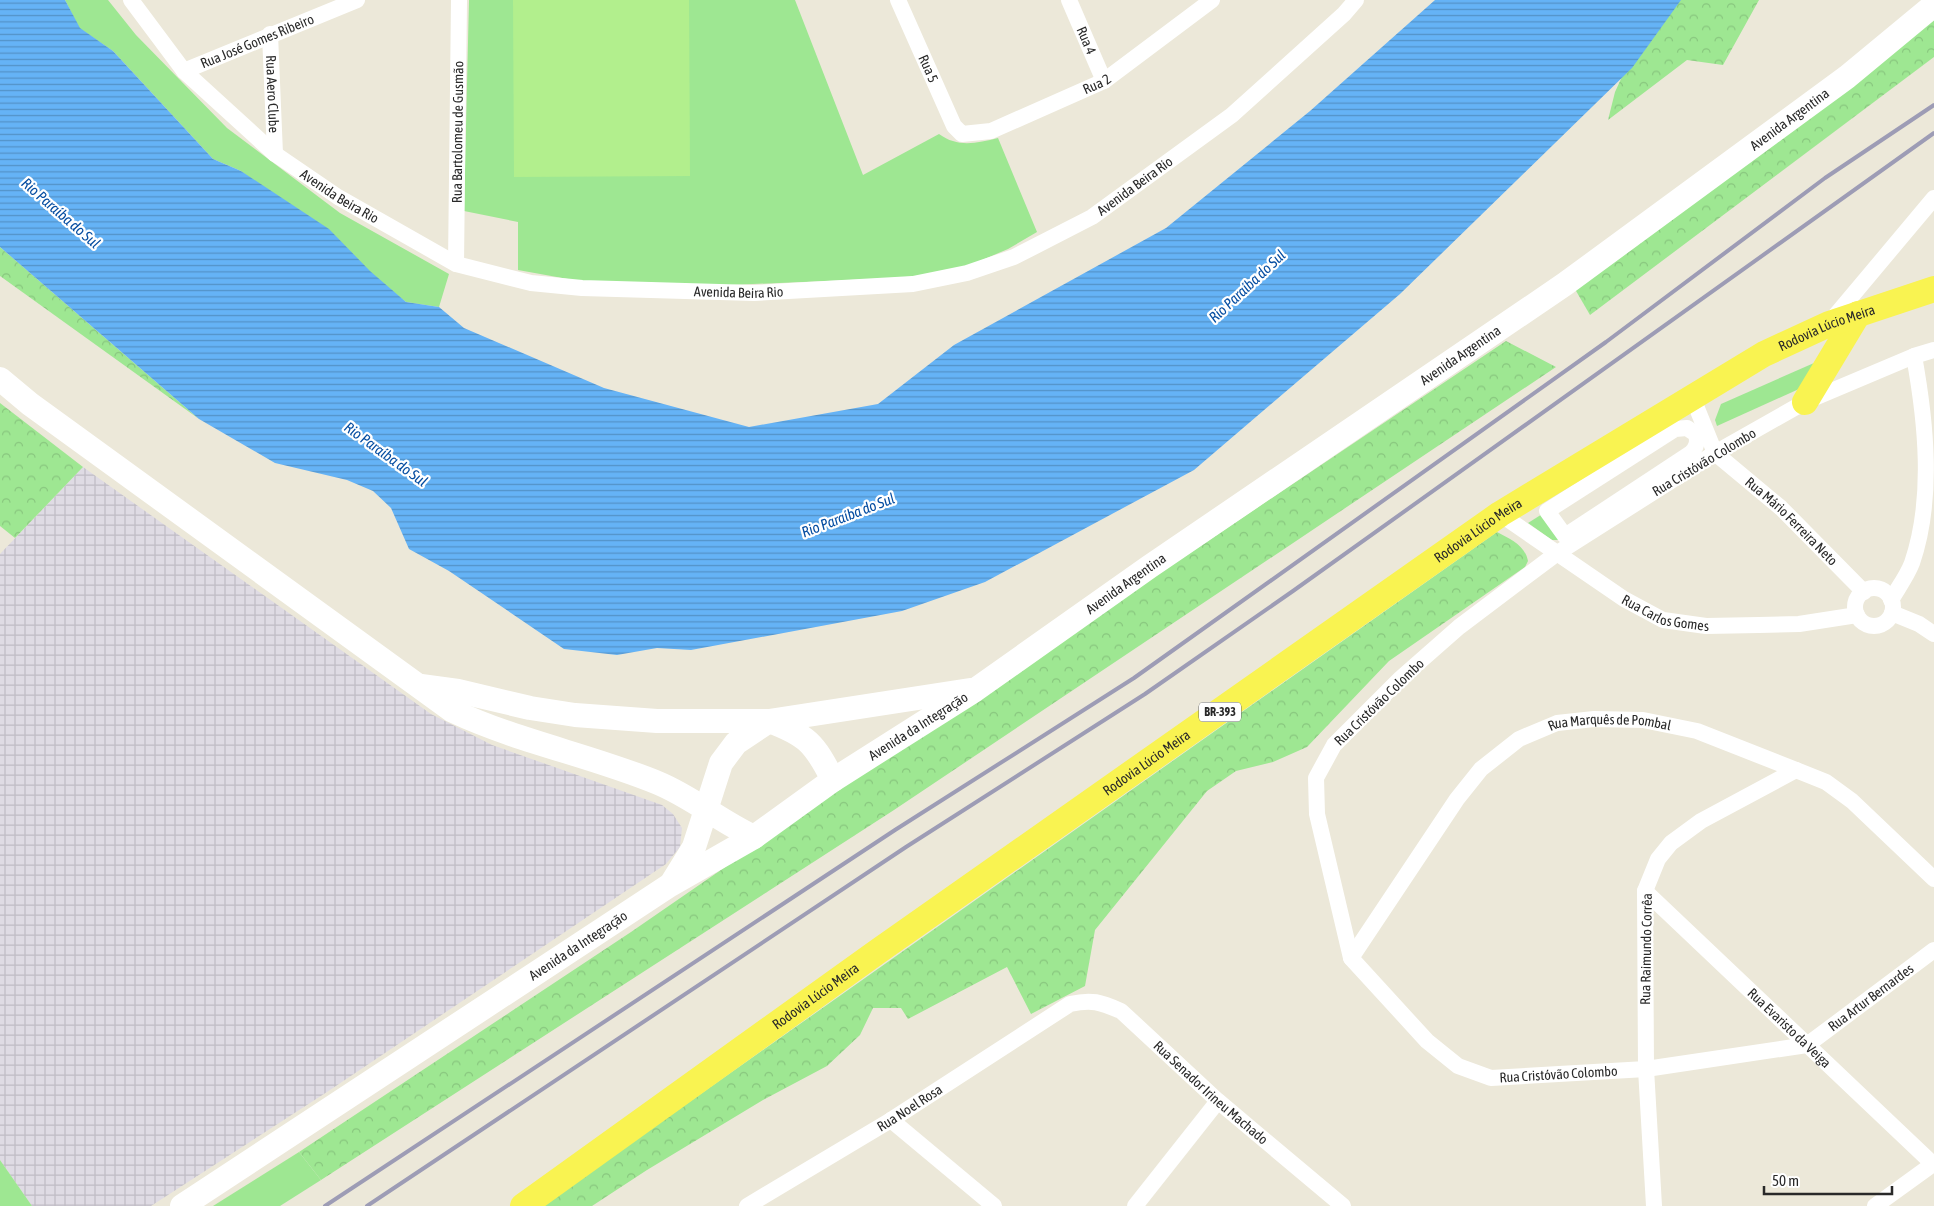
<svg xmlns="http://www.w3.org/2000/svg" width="1934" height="1206" font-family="'Asap Condensed',sans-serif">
<defs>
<pattern id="industrial-grid" width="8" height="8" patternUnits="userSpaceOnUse" patternTransform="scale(1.25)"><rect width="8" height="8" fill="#dfdbe4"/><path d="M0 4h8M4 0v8" fill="none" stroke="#bfbcc4"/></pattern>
<pattern id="forest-crowns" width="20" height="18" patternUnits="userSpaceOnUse" patternTransform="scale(1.25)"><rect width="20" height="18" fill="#9ee792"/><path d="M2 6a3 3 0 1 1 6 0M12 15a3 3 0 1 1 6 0" fill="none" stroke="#88c67e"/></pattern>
<pattern id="water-rules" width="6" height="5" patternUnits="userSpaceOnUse" patternTransform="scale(1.25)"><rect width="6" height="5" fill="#65b3f6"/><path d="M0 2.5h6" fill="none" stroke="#5392c7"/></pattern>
</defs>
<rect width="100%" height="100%" fill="#ece8d9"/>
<!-- industrial -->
<polygon fill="url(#industrial-grid)" points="83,467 431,714 492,745 662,805 673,814 682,828 680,847 666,864 327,1092 151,1206 32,1206 0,1160 0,554"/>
<!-- grass -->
<g fill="#9ee792">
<polygon points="65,0 108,0 136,35 227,128 340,213 449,274 439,307 406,302 241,171 213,159 113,51 79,28"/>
<path d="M469 0H795L863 175 939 134C958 148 977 143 998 138L1037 232 1008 249 954 272 896 278 730 285 579 281 518 270V222L464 211Z"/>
<polygon points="1814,363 1799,389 1717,426 1715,420 1721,404"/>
<polygon points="1547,511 1559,540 1552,540 1528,523"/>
<polygon points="299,1152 321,1180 280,1206 213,1206"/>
<polygon points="0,1160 32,1206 0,1206"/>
</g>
<!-- forest -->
<g fill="url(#forest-crowns)">
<polygon points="1657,0 1759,0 1723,65 1687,60 1608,120 1615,92"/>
<polygon points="1934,19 1934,57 1590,315 1572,284"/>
<polygon points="0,247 199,419 0,276"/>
<polygon points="1506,341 1556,367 894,810 321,1180 299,1152 631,932 857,776"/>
<polygon points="0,403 83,467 15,538 0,526"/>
<path d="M1497 532C1510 539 1525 545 1528 561L1525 567 1389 661 1307 747 1273 762 1236 771 1207 791 1095 930 1085 986 1031 1014 1007 967 908 1019 901 1008H873L860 1035 827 1066 763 1100 647 1170 592 1206H542Z"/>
</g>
<!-- pitch -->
<polygon fill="#b2ef8d" points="513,0 689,0 690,176 514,177"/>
<!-- water -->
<polygon fill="url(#water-rules)" points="0,0 65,0 80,28 113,51 213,159 241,171 329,229 370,271 406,302 439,307 464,328 604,388 749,427 878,404 954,345 1166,228 1310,111 1435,0 1681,0 1632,68 1400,294 1194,470 985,582 902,611 691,650 657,648 617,655 564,649 449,571 409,549 391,508 373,491 347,480 275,463 199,419 0,247"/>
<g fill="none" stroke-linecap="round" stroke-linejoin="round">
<!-- street -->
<g stroke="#fff" stroke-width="16">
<path id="s1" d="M131 0 184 71 275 154 338 197 456 264 531 283 582 288 754 293 913 284 967 273 1014 257 1092 217 1232 115 1344 14 1356 0"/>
<path id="s2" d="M898 0 954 126 962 134 991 131 1104 81 1212 0"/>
<path id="s3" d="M1069 0 1104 81"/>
<path id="s4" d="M270 34 275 154"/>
<path id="s5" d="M184 71 357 0"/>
<path id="s6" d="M456 264 459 0"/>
<polyline points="1830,322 1934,198"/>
<path id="s7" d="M1934 350 1914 356 1805 402 1715 453 1556 554 1459 627 1401 678 1334 745 1316 778 1317 814 1351 958 1427 1041 1458 1066 1491 1078 1646 1069 1807 1045 1934 950"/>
<path id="s8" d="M1692 396 1715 453 1781 508 1864 592"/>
<path d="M1687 428 1696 434C1698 442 1697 447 1691 453L1565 536 1547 511 1675 429Z"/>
<path id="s9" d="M1500 514 1624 599 1663 620 1706 626 1759 625 1799 624 1857 615"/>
<circle cx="1874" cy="607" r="19"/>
<path d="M1891 600C1898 588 1907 576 1912 563 1934 499 1926 422 1914 356"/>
<polyline points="1892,613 1919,624 1934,634"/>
<path id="s10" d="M1645 891 1934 1165"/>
<path id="s11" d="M1351 958 1457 799 1481 769 1519 739 1557 723 1594 719 1643 720 1697 731 1796 770 1826 782 1852 801 1934 879"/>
<polyline points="891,1120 994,1206"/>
<path id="s12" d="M747 1206 891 1120 1070 1004C1092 999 1100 1002 1121 1011L1218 1101 1343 1206"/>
<polyline points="1135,1206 1218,1101"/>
<polyline points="1654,1206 1646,1069 1645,891 1658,859 1671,843 1701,821 1796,770"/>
<polyline points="1875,1206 1933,1164"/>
</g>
<!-- secondary -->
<g stroke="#fff" stroke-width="24">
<path d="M0 379 30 404 453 711C519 742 590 755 658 783 692 797 721 822 754 837"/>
<polyline points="421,686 458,691 530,708 575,715 657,721 769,721 970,690"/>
<path d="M769 721C807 735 815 744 833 780"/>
<polyline points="673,881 694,847 721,763 736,743 769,721"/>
<path id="s13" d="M182 1206 670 885 754 837 833 780 975 690 1149 567 1565 284 1847 77 1934 5"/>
</g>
<!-- primary -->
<g stroke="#f9f351" stroke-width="26">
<polyline points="1805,402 1858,314"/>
<path id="s14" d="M523 1206 877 952 1500 514 1764 354 1829 324 1934 289"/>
</g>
<!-- rail -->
<g stroke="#9d9cb5" stroke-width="4">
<polyline points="325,1206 895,830 1134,678 1606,342 1825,178 1934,105"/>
<polyline points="367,1206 906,847 1145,694 1293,591 1934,133"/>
</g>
</g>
<g text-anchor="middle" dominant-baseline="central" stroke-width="4.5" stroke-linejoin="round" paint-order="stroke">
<!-- shield labels -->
<rect fill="#fff" stroke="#696969" stroke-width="1" x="1199" y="702.5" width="42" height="19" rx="4"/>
<g font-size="12" font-weight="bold" fill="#292929">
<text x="1220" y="712">BR-393</text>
</g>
<!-- street labels -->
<g font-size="14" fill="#292929" stroke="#fff">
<text stroke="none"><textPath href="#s3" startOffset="44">Rua 4</textPath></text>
<text stroke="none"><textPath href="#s5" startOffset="79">Rua José Gomes Ribeiro</textPath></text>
<text stroke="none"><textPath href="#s2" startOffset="75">Rua 5</textPath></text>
<text stroke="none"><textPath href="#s2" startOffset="294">Rua 2</textPath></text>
<text stroke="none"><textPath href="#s4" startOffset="60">Rua Aero Clube</textPath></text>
<text stroke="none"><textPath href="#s13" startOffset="1941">Avenida Argentina</textPath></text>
<text stroke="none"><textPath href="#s6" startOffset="132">Rua Bartolomeu de Gusmão</textPath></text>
<text stroke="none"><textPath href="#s1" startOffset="1129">Avenida Beira Rio</textPath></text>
<text stroke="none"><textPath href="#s1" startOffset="289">Avenida Beira Rio</textPath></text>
<text stroke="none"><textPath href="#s1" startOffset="709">Avenida Beira Rio</textPath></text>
<text stroke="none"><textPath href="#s14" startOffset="1574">Rodovia Lúcio Meira</textPath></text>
<text stroke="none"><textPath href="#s13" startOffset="1536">Avenida Argentina</textPath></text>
<text transform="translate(1704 462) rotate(-31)">Rua Cristóvão Colombo</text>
<text stroke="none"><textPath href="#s8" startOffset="164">Rua Mário Ferreira Neto</textPath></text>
<text stroke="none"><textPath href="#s14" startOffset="1170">Rodovia Lúcio Meira</textPath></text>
<text stroke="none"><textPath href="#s13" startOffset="1131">Avenida Argentina</textPath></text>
<text stroke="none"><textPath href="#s9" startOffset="195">Rua Carlos Gomes</textPath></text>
<text transform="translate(1379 702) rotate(-44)">Rua Cristóvão Colombo</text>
<text stroke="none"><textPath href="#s13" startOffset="879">Avenida da Integração</textPath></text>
<text stroke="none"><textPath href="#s11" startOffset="372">Rua Marquês de Pombal</textPath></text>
<text stroke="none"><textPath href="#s14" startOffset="765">Rodovia Lúcio Meira</textPath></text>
<text stroke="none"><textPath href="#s13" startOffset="474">Avenida da Integração</textPath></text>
<text transform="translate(1646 949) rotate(-89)">Rua Raimundo Corrêa</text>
<text stroke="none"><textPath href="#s14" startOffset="360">Rodovia Lúcio Meira</textPath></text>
<text stroke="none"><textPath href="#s7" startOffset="1531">Rua Artur Bernardes</textPath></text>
<text stroke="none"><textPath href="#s10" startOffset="199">Rua Evaristo da Veiga</textPath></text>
<text stroke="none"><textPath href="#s7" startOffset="1201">Rua Cristóvão Colombo</textPath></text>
<text stroke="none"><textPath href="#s12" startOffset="555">Rua Senador Irineu Machado</textPath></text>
<text stroke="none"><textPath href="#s12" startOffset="190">Rua Noel Rosa</textPath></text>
</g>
<!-- water labels -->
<g font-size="15" font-style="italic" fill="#054da1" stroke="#fff">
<text transform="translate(61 213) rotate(41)">Rio Paraíba do Sul</text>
<text transform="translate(1247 286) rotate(-43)">Rio Paraíba do Sul</text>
<text transform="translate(386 454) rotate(36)">Rio Paraíba do Sul</text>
<text transform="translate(848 515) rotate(-21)">Rio Paraíba do Sul</text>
</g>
</g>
<!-- scale -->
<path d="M1764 1186v8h128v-8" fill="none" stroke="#292929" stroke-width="2.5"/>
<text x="1772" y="1186" font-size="15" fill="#292929" stroke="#ffffff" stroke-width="4" paint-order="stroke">50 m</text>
</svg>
